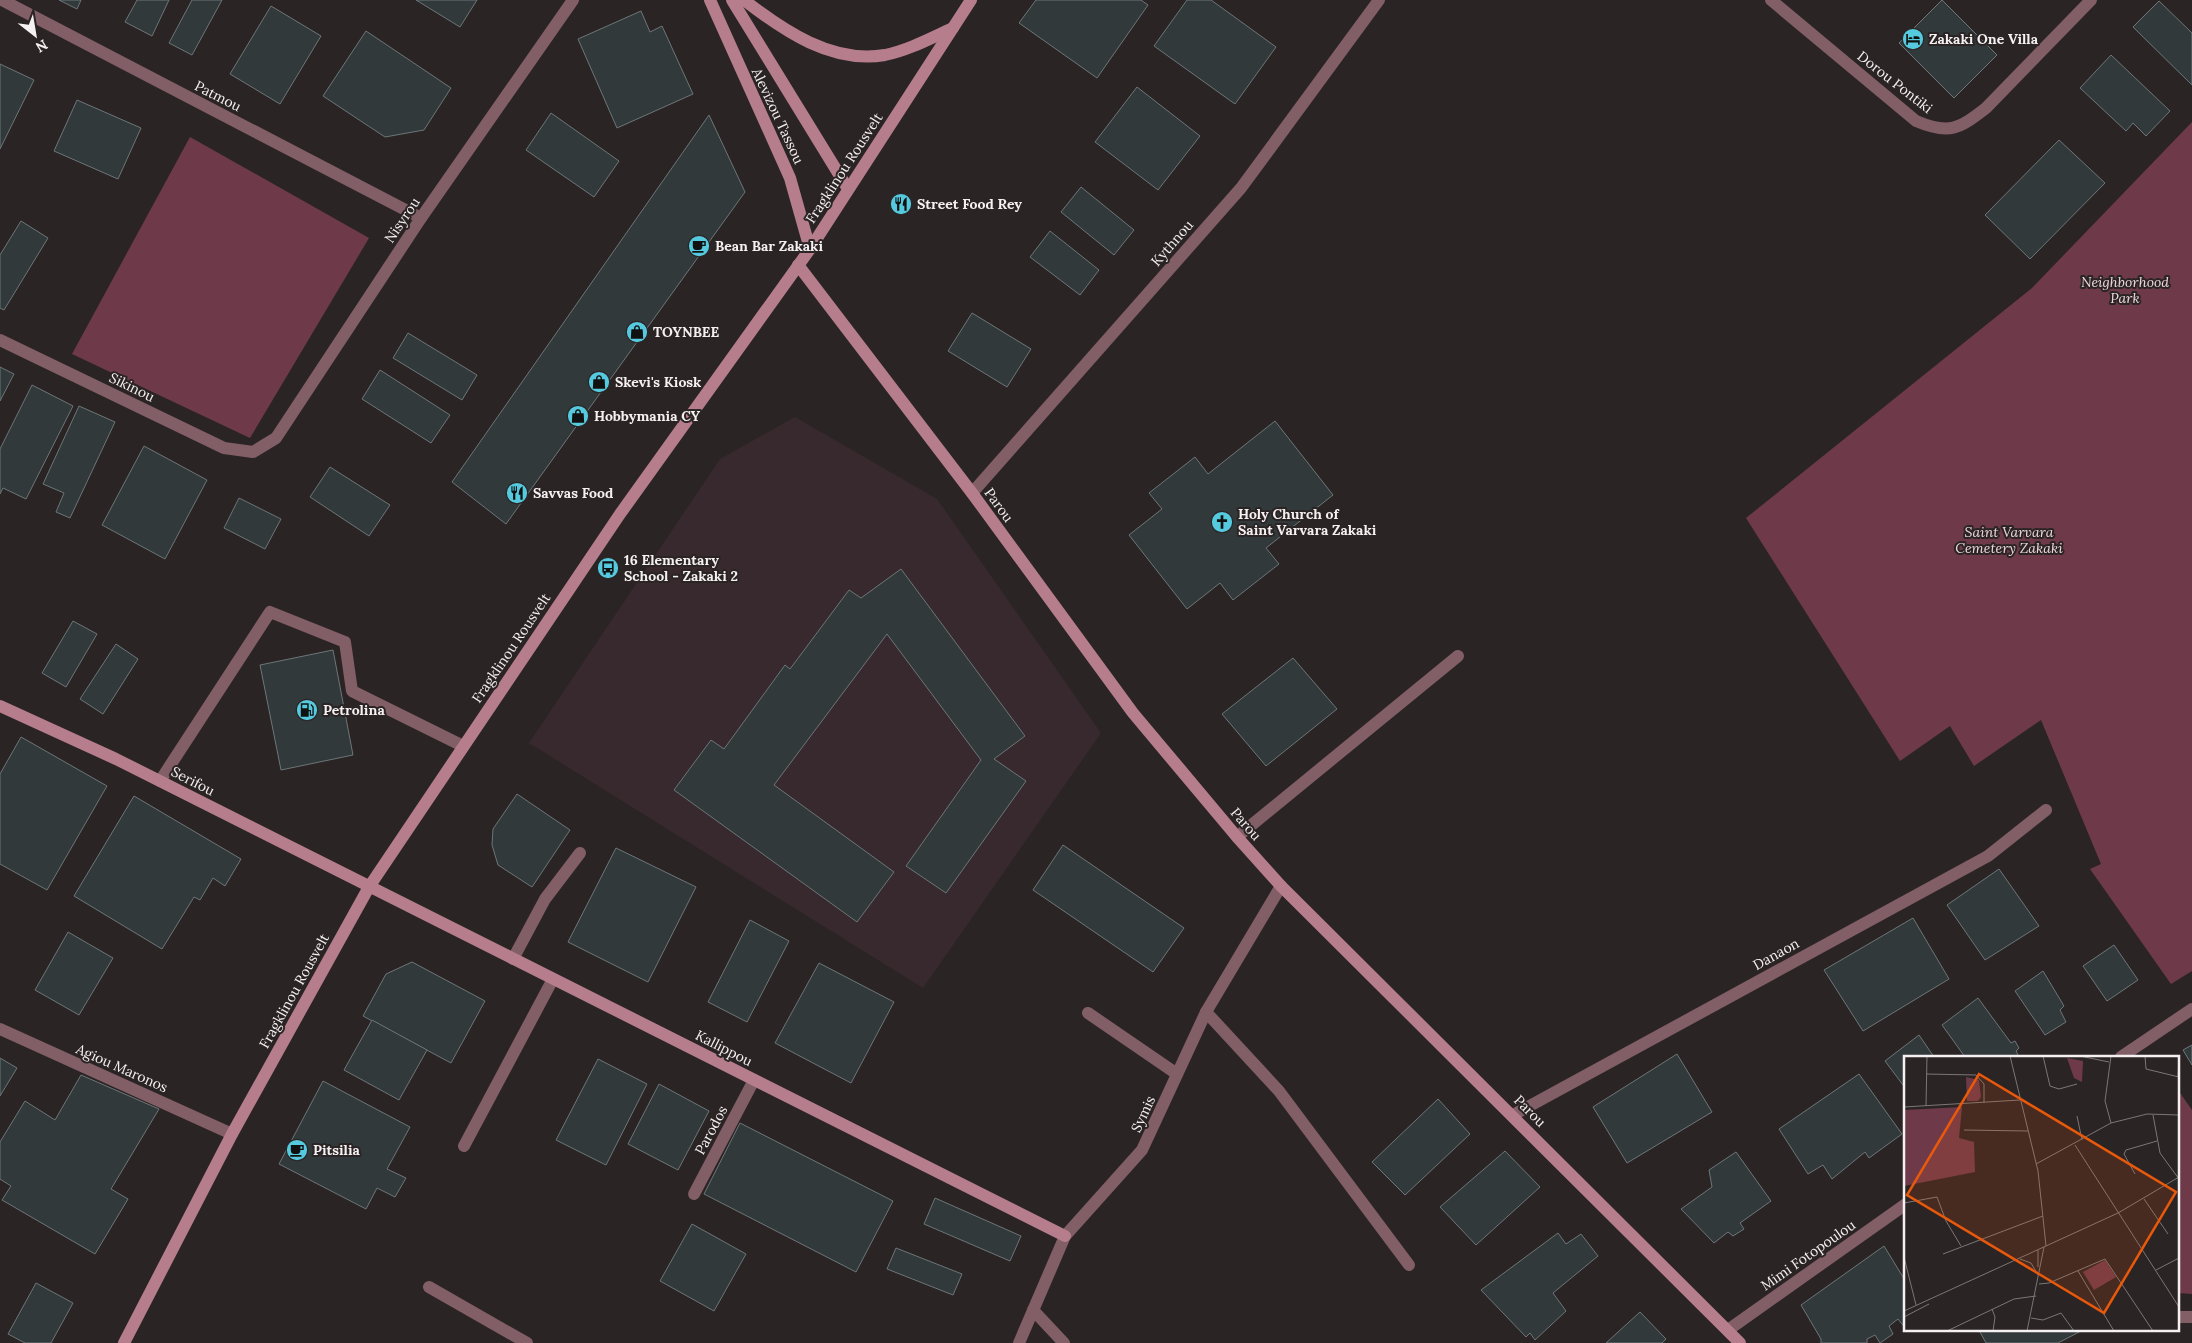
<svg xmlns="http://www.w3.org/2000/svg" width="2192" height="1343" font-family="Lora,serif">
<rect width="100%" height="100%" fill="#2b2425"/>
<!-- built -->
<polygon fill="#37292d" points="795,417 937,499 1101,733 923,988 529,743 720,459"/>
<!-- green -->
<g fill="#6e3a49">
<polygon points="2192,122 2192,971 2171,984 2090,869 2101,864 2041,720 1974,766 1950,726 1900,761 1746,518 2032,288"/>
<polygon points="190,137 369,238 250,438 72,354"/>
<polygon points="2178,1090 2192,1110 2192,1294 2178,1293"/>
</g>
<!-- building -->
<g fill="#31393a" stroke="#6d7678">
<polygon points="59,0 81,0 77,9"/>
<polygon points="137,0 169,0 152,36 125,22"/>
<polygon points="192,0 222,0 192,55 169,43"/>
<polygon points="416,0 477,0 460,27"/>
<polygon points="1036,0 1141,0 1148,5 1097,78 1019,23"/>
<polygon points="1187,0 1211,0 1276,47 1235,104 1154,46"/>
<polygon points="1942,0 1997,55 1954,98 1899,43"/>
<polygon points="2159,1 2192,33 2192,85 2133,27"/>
<polygon points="271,6 321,36 280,104 230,74"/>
<polygon points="641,11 650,32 662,26 693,94 617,128 578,39"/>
<polygon points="366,31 451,88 424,130 385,137 323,96"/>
<polygon points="2111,55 2170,111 2146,136 2133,123 2126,131 2080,88"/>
<polygon points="0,64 34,80 0,149"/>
<polygon points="1137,87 1200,136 1158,190 1095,142"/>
<polygon points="77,100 141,128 118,179 54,151"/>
<polygon points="551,113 619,161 594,197 526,150"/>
<polygon points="709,115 745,192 506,524 452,482"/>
<polygon points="2059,140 2105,183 2030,259 1985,215"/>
<polygon points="1081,187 1134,230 1114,255 1061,212"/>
<polygon points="21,221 48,238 4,310 0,308 0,255"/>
<polygon points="1050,231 1099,270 1080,295 1030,257"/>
<polygon points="972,313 1031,349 1007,387 948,351"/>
<polygon points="408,333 477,375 462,400 393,358"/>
<polygon points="0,367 14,374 0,401"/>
<polygon points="380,370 450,415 431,443 362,399"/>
<polygon points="32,385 73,406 26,499 3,488 0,494 0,449"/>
<polygon points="79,406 115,422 70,518 56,512 64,493 43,484"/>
<polygon points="1275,421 1333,495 1266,548 1279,564 1233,600 1220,583 1187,609 1129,535 1162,509 1149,493 1195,457 1208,474"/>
<polygon points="144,446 207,480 165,559 102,525"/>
<polygon points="330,467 390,505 369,536 310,497"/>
<polygon points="239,498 281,519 265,549 224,528"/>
<polygon points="901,569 1025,736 994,759 1026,781 946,893 906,866 981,760 887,634 774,785 894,872 857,922 674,790 711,740 724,749 785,665 790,669 849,590 861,598"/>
<polygon points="73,621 97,634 66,687 42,673"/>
<polygon points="116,644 138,659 103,714 80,699"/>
<polygon points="333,650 353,755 281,770 260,665"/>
<polygon points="1293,658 1337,709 1266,766 1222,714"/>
<polygon points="21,737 107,786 47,890 0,864 0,774"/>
<polygon points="517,794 570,830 532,887 498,865 492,845 493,829"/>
<polygon points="134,796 241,859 225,886 213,878 200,900 194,897 162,949 74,896"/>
<polygon points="1063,845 1184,928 1153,972 1033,890"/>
<polygon points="616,848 696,887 648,982 568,942"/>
<polygon points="1999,869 2039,926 1985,960 1947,905"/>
<polygon points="1913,918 1949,979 1863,1031 1824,970"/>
<polygon points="750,920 789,941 747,1022 708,1002"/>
<polygon points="68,932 113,958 79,1015 35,990"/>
<polygon points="2114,945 2138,980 2107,1001 2083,966"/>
<polygon points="412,962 485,1001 451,1063 363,1016 386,974"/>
<polygon points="819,963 894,1002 851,1083 775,1043"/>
<polygon points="2043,971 2064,1006 2060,1010 2066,1022 2045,1035 2015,991"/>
<polygon points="1978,998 2011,1043 2015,1041 2019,1048 2016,1051 2019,1057 1965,1057 1942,1025"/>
<polygon points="372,1020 427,1050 399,1100 344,1070"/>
<polygon points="1919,1035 1934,1057 1906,1057 1906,1089 1885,1061"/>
<polygon points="2192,1045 2192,1065 2183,1050"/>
<polygon points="1677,1054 1712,1112 1627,1163 1593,1107"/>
<polygon points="0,1058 17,1068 0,1096"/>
<polygon points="598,1059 647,1084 606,1165 556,1140"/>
<polygon points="1859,1074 1902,1134 1869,1158 1865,1152 1832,1179 1823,1165 1808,1174 1779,1129"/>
<polygon points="81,1075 159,1109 111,1189 128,1199 95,1254 2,1200 11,1186 0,1179 0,1142 25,1101 55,1120"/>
<polygon points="323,1081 410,1127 387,1169 406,1178 395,1197 377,1188 366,1209 279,1164"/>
<polygon points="659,1084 709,1111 678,1170 628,1144"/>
<polygon points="1438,1099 1470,1134 1405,1195 1372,1162"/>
<polygon points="740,1123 893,1201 856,1272 704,1194"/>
<polygon points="1505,1151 1540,1187 1476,1245 1440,1207"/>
<polygon points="1736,1152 1771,1201 1740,1223 1744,1229 1733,1236 1728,1232 1714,1243 1681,1209 1712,1187 1709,1170"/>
<polygon points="935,1198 1021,1236 1010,1261 924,1224"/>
<polygon points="692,1224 746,1254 714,1311 660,1281"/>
<polygon points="1558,1233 1566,1244 1581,1234 1598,1256 1553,1293 1566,1311 1535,1340 1530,1333 1526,1337 1481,1290"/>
<polygon points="1884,1246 1906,1282 1906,1329 1898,1319 1889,1326 1893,1334 1880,1343 1875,1335 1867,1339 1867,1343 1821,1343 1821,1339 1801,1305"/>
<polygon points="896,1248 962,1274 953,1295 887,1269"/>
<polygon points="36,1283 73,1303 51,1343 25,1343 8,1334"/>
<polygon points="1640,1312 1666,1339 1662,1343 1606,1343"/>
<polygon points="1985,1329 2079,1329 2081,1331 2058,1343 1986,1343 1980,1332"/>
</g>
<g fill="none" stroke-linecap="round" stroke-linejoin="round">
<!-- lane -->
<g stroke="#825e67" stroke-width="12">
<polyline points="160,781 270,612 345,642 352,691 463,746"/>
<polyline points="1237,837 1458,656"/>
<polyline points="513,959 545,899 580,853"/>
<polyline points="1206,1012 1279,1091 1409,1265"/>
<polyline points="1088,1013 1177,1074"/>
<polyline points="464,1146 553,979"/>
</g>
<!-- street -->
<g stroke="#825e67" stroke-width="12">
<polyline points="2,0 421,218"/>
<path d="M1771 0 1916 121C1949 135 1959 129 1986 108L2091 0"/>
<polyline points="0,340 224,448 253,452 276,438 421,218 573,0"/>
<polyline points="972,493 1241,188 1379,0"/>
<polyline points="0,1029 232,1134"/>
<polyline points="2121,1057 2192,1009"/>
<polyline points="1513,1115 1988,856 2046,810"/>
<polyline points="694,1194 754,1080"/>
<polyline points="429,1287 527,1343"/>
<polyline points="1033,1310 1064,1343"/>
<polyline points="2178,1317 2192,1317"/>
<polyline points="1728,1330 1906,1204"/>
<polyline points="1019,1343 1065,1236 1142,1150 1206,1012 1281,886"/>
</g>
<!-- secondary -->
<g stroke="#b67e8d" stroke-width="12">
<polyline points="710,0 790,178 810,249"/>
<polyline points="732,0 848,189"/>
<path d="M744 0C784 31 832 64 885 55 909 50 931 38 953 28"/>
<polyline points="798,265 972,493 1133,713 1237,837 1281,886 1740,1343"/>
<polyline points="0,706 116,759 1065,1236"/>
<polyline points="124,1343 232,1134 369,887 620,514 810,249 971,0"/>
</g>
</g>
<!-- icons -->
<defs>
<g id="hotel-disc" transform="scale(1.125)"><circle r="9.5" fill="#55cade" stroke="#2b2425"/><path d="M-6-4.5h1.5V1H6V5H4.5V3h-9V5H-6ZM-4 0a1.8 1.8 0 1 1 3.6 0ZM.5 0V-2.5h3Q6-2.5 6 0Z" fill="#111"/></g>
<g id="restaurant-disc" transform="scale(1.125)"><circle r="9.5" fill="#55cade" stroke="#2b2425"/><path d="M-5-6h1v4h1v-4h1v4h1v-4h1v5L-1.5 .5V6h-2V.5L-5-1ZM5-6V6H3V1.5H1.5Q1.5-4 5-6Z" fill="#111"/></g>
<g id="cafe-disc" transform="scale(1.125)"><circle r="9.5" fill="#55cade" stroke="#2b2425"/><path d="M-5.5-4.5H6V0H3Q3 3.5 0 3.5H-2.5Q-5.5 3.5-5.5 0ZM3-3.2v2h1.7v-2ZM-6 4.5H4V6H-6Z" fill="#111"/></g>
<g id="shop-disc" transform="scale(1.125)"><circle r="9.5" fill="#55cade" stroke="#2b2425"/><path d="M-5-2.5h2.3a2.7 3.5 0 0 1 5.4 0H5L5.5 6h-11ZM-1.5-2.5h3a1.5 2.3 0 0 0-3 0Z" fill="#111"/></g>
<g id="church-disc" transform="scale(1.125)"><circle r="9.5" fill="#55cade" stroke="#2b2425"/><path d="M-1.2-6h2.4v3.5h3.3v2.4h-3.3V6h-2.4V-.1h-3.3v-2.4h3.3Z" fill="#111"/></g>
<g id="bus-disc" transform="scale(1.125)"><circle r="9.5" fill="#55cade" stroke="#2b2425"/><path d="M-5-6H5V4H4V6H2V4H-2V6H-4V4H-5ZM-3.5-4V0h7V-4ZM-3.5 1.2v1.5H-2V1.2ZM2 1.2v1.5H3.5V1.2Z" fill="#111"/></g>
<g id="fuel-disc" transform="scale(1.125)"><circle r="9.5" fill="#55cade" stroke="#2b2425"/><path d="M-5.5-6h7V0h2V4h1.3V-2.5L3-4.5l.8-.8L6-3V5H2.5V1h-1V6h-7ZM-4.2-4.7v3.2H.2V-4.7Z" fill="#111"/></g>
</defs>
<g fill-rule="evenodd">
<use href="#hotel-disc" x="1913" y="39"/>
<use href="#restaurant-disc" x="901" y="204"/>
<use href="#cafe-disc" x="699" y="246"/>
<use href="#shop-disc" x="637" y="332"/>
<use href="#shop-disc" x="599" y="382"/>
<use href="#shop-disc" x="578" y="416"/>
<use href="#restaurant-disc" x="517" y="493"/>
<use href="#church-disc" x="1222" y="522"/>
<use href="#bus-disc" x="608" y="568"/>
<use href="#fuel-disc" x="307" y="710"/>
<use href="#cafe-disc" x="297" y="1150"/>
</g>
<g text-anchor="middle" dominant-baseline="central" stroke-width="4" stroke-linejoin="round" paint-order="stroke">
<!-- poi labels -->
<g font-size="14" font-weight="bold" fill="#f5f0f1" stroke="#2b2425" text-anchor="start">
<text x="1929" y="39">Zakaki One Villa</text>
<text x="917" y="204">Street Food Rey</text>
<text x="715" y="246">Bean Bar Zakaki</text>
<text x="653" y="332">TOYNBEE</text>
<text x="615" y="382">Skevi's Kiosk</text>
<text x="594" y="416">Hobbymania CY</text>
<text x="533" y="493">Savvas Food</text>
<text x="1238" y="514">Holy Church of<tspan x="1238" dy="16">Saint Varvara Zakaki</tspan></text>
<text x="624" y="560">16 Elementary<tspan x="624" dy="16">School - Zakaki 2</tspan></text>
<text x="323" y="710">Petrolina</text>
<text x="313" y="1150">Pitsilia</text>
</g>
<!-- street labels -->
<g font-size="14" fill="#f5f0f1" stroke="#2b2425">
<text transform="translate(1895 82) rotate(38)">Dorou Pontiki</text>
<text transform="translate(218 96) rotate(27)">Patmou</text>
<text transform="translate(778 116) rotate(65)">Alevizou Tassou</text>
<text transform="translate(844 168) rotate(-57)">Fragklinou Rousvelt</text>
<text transform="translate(402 220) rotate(-56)">Nisyrou</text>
<text transform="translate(1172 243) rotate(-49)">Kythnou</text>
<text transform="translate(132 387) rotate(26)">Sikinou</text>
<text transform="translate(999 505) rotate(54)">Parou</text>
<text transform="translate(511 648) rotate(-56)">Fragklinou Rousvelt</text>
<text transform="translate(193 781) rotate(27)">Serifou</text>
<text transform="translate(1246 824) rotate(49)">Parou</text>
<text transform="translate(1776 954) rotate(-29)">Danaon</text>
<text transform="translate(294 991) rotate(-61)">Fragklinou Rousvelt</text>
<text transform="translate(724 1048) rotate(27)">Kallippou</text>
<text transform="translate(122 1068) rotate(24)">Agiou Maronos</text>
<text transform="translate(1530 1111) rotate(45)">Parou</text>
<text transform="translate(1143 1114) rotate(-65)">Symis</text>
<text transform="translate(711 1130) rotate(-62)">Parodos</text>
<text transform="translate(1808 1255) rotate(-35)">Mimi Fotopoulou</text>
</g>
<!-- park labels -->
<g font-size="14" font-style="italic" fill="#efd8dd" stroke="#2b2425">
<text x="2125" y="282">Neighborhood<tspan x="2125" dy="16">Park</tspan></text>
<text x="2009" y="532">Saint Varvara<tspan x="2009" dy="16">Cemetery Zakaki</tspan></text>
</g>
</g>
<!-- overview -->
<g transform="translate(1904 1056)">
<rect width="275" height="275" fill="#2b2425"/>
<path d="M163 2 179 5 178 26 170 22ZM62 21 75 24 77 41 74 45H63ZM58 51 55 82 70 86 71 116 0 130V54ZM201 204 212 221 190 234 179 216Z" fill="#6e3a49"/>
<path fill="none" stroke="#7c7677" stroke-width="1" d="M106 0 134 115 142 190M139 0 146 30 155 33 173 28M176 0 205 6M241 0 242 13 275 21M22 18 72 19 80 28V47M274 21 275 0M22 50 23 0M0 51 116 44M249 59 256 97 275 123M173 60 178 84M207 67 201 45 207 0M60 74 124 75M171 89 275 251M132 108 207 67 243 58 275 59M231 118 220 98 222 94 253 85M240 143 264 178M0 147 33 141 42 165 57 190M134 194V211M39 198 139 160M0 201 12 249M116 203 127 207 134 219M252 214 275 202M174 215 210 275M135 228 145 227 201 203 249 275M88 253 91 261 89 275M0 255 214 157 275 121M0 261 25 248M127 262 139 264 157 257 170 275M43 275 110 243 132 240M123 275 140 191"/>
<path fill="#e8590c" fill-opacity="0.15" stroke="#e8590c" stroke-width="2.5" d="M75 18 272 136 200 257 3 139Z"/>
<rect width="275" height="275" fill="none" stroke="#f5f0f1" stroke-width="2.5"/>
</g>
<!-- north arrow -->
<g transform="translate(35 35) rotate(149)" stroke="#2b2425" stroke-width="4" paint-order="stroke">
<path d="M0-4L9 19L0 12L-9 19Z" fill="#f5f0f1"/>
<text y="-8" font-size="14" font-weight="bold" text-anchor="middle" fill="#f5f0f1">N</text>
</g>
</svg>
